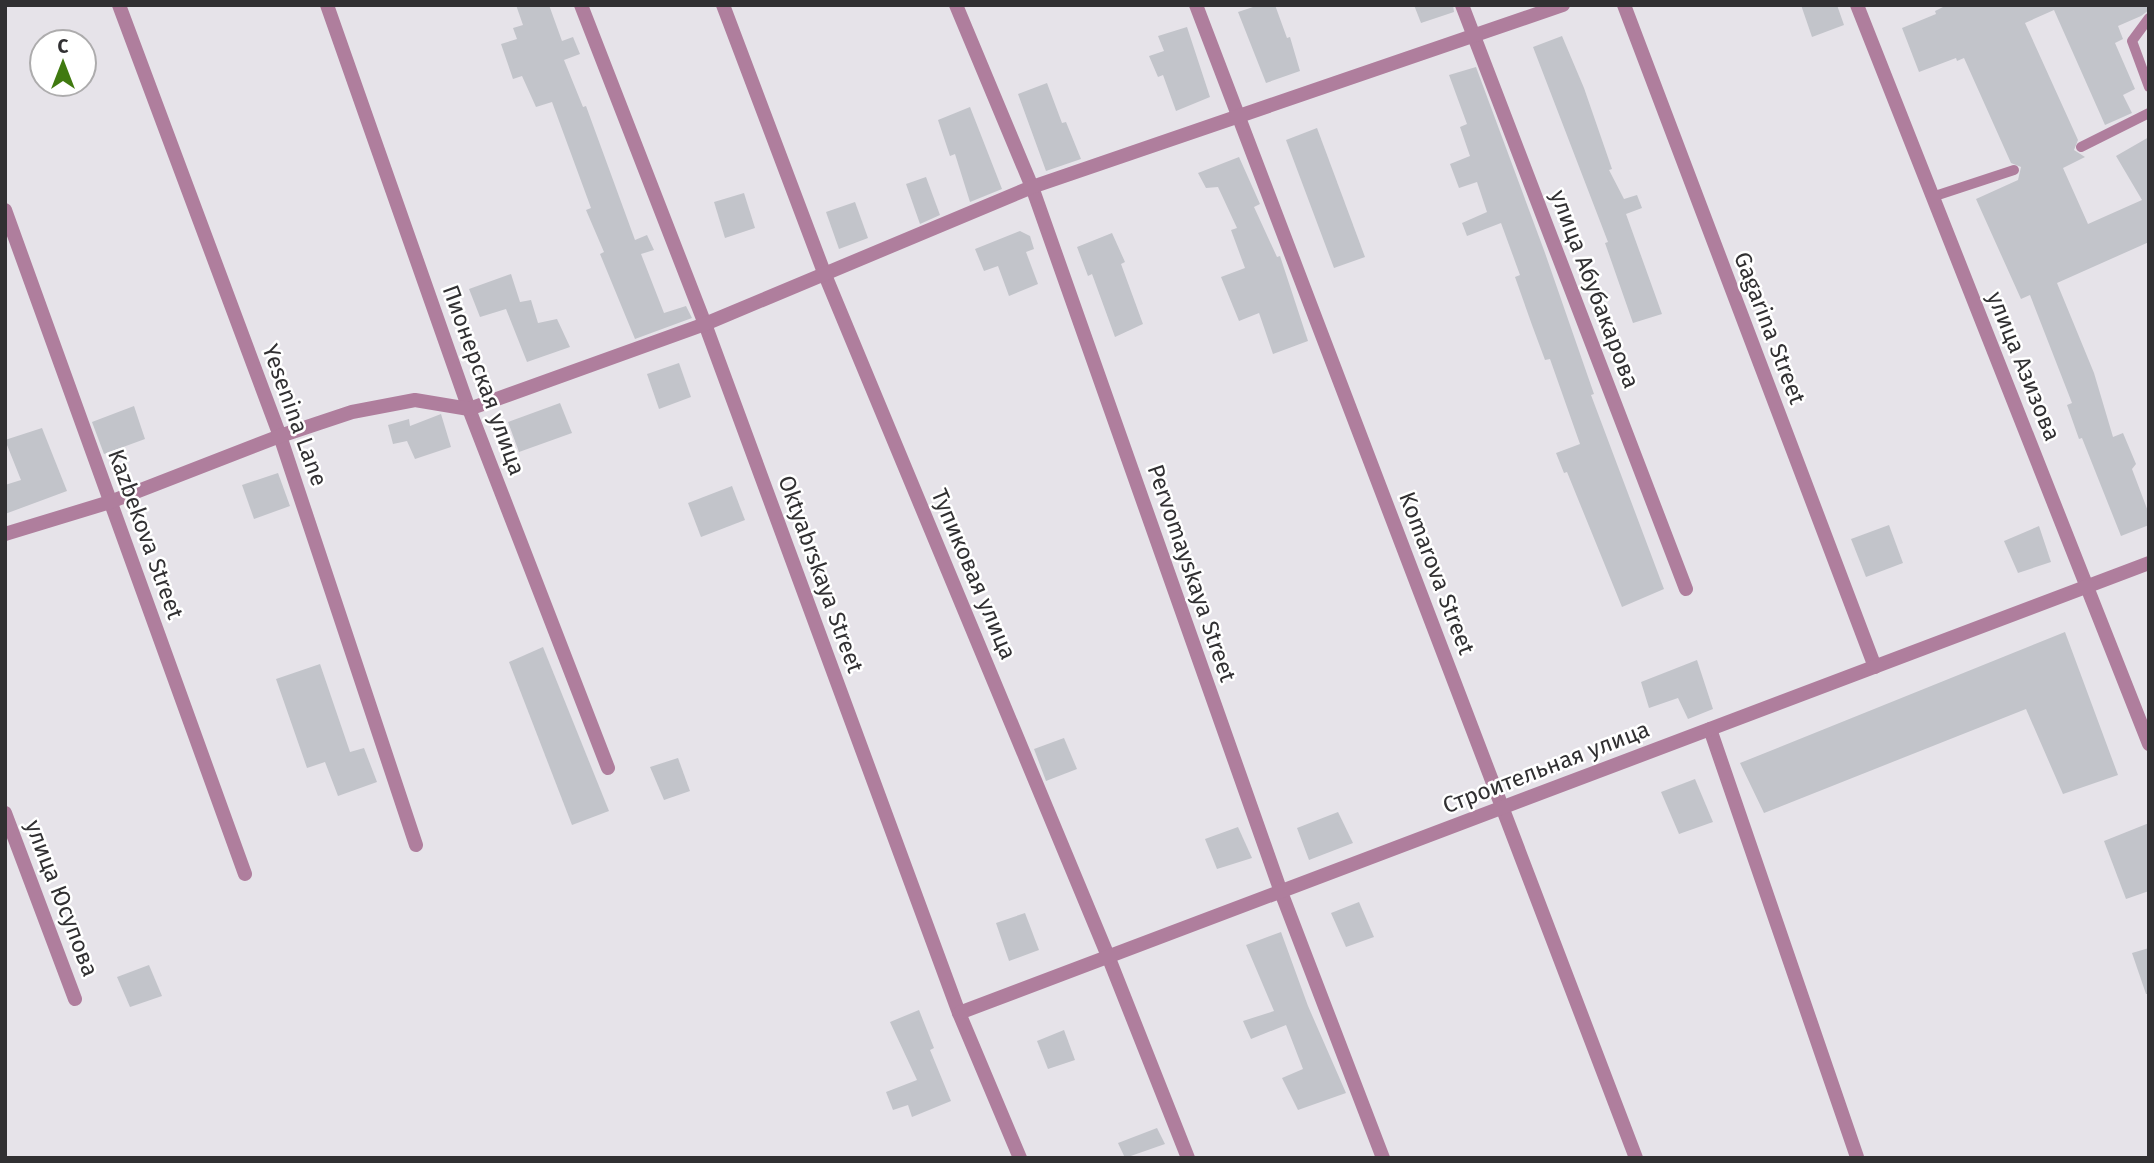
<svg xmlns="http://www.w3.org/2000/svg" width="2154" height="1163" font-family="'Fira Sans',sans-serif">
<rect width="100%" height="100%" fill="#e6e3e9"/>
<!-- building -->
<g fill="#c2c4ca">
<polygon points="516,5 549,5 562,41 573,37 580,54 564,60 583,107 586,106 635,240 647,235 654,250 641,254 664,313 686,306 692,318 635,339 600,254 604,252 586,210 591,208 552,102 536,107 522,76 513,79 501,44 517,39 513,28 523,25"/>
<polygon points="1259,5 1275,5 1287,38 1290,37 1300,71 1266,83 1238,12"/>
<polygon points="1414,5 1453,5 1454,12 1421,23"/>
<polygon points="1801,5 1837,5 1844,25 1812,37"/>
<polygon points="1947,5 2149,5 2149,10 2141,16 2118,26 2123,39 2115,43 2135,89 2123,95 2132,113 2105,125 2054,10 2025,23 2078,140 2074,150 2085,157 2063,168 2088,224 2142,200 2116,156 2149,137 2149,242 2057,283 2094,373 2113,437 2123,433 2136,464 2132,469 2149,514 2149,525 2121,536 2082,438 2079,439 2067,405 2072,403 2030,295 2021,299 1976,199 2018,180 2021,167 2011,163 1964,58 1957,61 1956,58 1919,72 1902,28 1936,14 1935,11"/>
<polygon points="1187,27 1210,97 1176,111 1163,75 1158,77 1149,56 1164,51 1158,36"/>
<polygon points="1562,36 1584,88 1612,169 1609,170 1624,199 1637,195 1642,208 1626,214 1662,314 1633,323 1605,243 1608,242 1533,47"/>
<polygon points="1476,67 1545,253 1594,394 1591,395 1664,589 1622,607 1567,472 1564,473 1556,453 1580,444 1550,359 1545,360 1532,325 1515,277 1520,275 1501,223 1467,236 1462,223 1487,212 1477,182 1459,188 1450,164 1470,156 1460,127 1467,124 1449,75"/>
<polygon points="1047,83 1062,123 1066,122 1081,159 1046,171 1018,94"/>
<polygon points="970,107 1002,189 970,202 955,154 950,156 938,120"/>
<polygon points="1317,128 1365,257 1334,268 1286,140"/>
<polygon points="1239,157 1260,204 1254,207 1277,257 1280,256 1308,341 1273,354 1259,313 1239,321 1221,277 1245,268 1231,230 1237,228 1218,187 1206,188 1198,173"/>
<polygon points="926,177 940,215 920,224 906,184"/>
<polygon points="744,193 755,228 725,238 714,202"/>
<polygon points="855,202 868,238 839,249 826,212"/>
<polygon points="1020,231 1030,236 1034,249 1026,252 1038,284 1009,296 998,266 984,271 975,249"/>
<polygon points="1112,233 1125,262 1121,264 1143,324 1115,337 1092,274 1088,276 1077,247"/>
<polygon points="511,274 520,302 531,300 538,323 557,319 570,347 527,362 506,309 480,317 469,289"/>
<polygon points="679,363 691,397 659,409 647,374"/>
<polygon points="560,403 572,433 519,452 508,422"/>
<polygon points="134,406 145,439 104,454 92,422"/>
<polygon points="441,414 451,447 415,459 407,441 393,444 388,425 409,419 410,426"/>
<polygon points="42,428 67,491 5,514 5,485 21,480 5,440"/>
<polygon points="278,473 290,506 254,519 242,485"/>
<polygon points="732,486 745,520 701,537 688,503"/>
<polygon points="1889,525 1903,563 1866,577 1851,539"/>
<polygon points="2039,526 2051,562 2018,573 2004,541"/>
<polygon points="2065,632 2118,775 2063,794 2026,709 1764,813 1740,763"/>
<polygon points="543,647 609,811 572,825 509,662"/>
<polygon points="1697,660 1713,709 1688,719 1678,698 1649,708 1641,682"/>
<polygon points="320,664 350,752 364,748 377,782 338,796 325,762 307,768 276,679"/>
<polygon points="1064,738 1077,769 1046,781 1034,749"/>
<polygon points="678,758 690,791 664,800 650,767"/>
<polygon points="1695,779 1713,822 1679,834 1661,792"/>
<polygon points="1338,812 1353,843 1309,860 1297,828"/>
<polygon points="2149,823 2149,891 2126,899 2104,841"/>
<polygon points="1238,827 1252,858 1217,869 1205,839"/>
<polygon points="1359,902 1374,937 1346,947 1331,913"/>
<polygon points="1025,913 1039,950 1009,961 996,923"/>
<polygon points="1281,932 1308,1006 1346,1093 1298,1110 1282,1078 1303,1069 1286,1025 1251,1039 1243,1021 1274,1011 1246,945"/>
<polygon points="2149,948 2149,994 2146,994 2132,953"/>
<polygon points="149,965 162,996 130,1007 117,977"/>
<polygon points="919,1010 934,1048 930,1050 951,1101 912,1117 908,1105 893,1110 886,1092 917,1080 890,1022"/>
<polygon points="1064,1030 1075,1060 1048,1069 1037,1041"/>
<polygon points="1157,1128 1165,1144 1125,1158 1118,1143"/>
</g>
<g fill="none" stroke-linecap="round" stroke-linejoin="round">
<!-- lane -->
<g stroke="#af7e9d" stroke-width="10">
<polyline points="2149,18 2132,41 2149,87"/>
<polyline points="2081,147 2149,113"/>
<polyline points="1932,197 2014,170"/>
</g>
<!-- street -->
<g stroke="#af7e9d" stroke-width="14">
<polyline points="119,5 280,436 416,845"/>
<polyline points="327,5 469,409 608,768"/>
<polyline points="581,5 705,324 959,1013 1020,1158"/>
<polyline points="723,5 825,275 1108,956 1188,1158"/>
<polyline points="956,5 1032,187 1281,892 1383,1158"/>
<polyline points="1196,5 1636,1158"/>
<polyline points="1462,5 1686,589"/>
<polyline points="1624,5 1875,667"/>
<polyline points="1857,5 2149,744"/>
<polyline points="5,210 245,874"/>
<polyline points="5,534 110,502 280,436 352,412 415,400 469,409 705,324 1032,187 1563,5"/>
<polyline points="1710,729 1857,1157"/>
<polyline points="5,813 75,999"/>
<polyline points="959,1013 2149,563"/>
</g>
</g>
<g text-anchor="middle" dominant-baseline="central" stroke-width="5" stroke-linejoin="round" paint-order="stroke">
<!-- street labels -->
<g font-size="23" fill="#313032" stroke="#fff">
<text transform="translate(1595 289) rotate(69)">улица Абубакарова</text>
<text transform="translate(1770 328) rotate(69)">Gagarina Street</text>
<text transform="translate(2024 366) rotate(68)">улица Азизова</text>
<text transform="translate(484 380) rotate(70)">Пионерская улица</text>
<text transform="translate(295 415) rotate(70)">Yesenina Lane</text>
<text transform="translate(146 534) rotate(70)">Kazbekova Street</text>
<text transform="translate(1192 573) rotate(71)">Pervomayskaya Street</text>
<text transform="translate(1437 573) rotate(69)">Komarova Street</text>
<text transform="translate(821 574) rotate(70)">Oktyabrskaya Street</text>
<text transform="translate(974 574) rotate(67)">Тупиковая улица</text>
<text transform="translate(1546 767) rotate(-21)">Строительная улица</text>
<text transform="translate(62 898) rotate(69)">улица Юсупова</text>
</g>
</g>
<!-- border -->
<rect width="2154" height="1163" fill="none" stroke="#313032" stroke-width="14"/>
<!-- north arrow -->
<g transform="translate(63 63)"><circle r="33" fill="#ffffff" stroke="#adacad" stroke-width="2"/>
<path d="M0-5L12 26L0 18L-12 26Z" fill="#407a10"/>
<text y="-10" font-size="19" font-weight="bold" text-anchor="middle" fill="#313032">С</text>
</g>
</svg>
